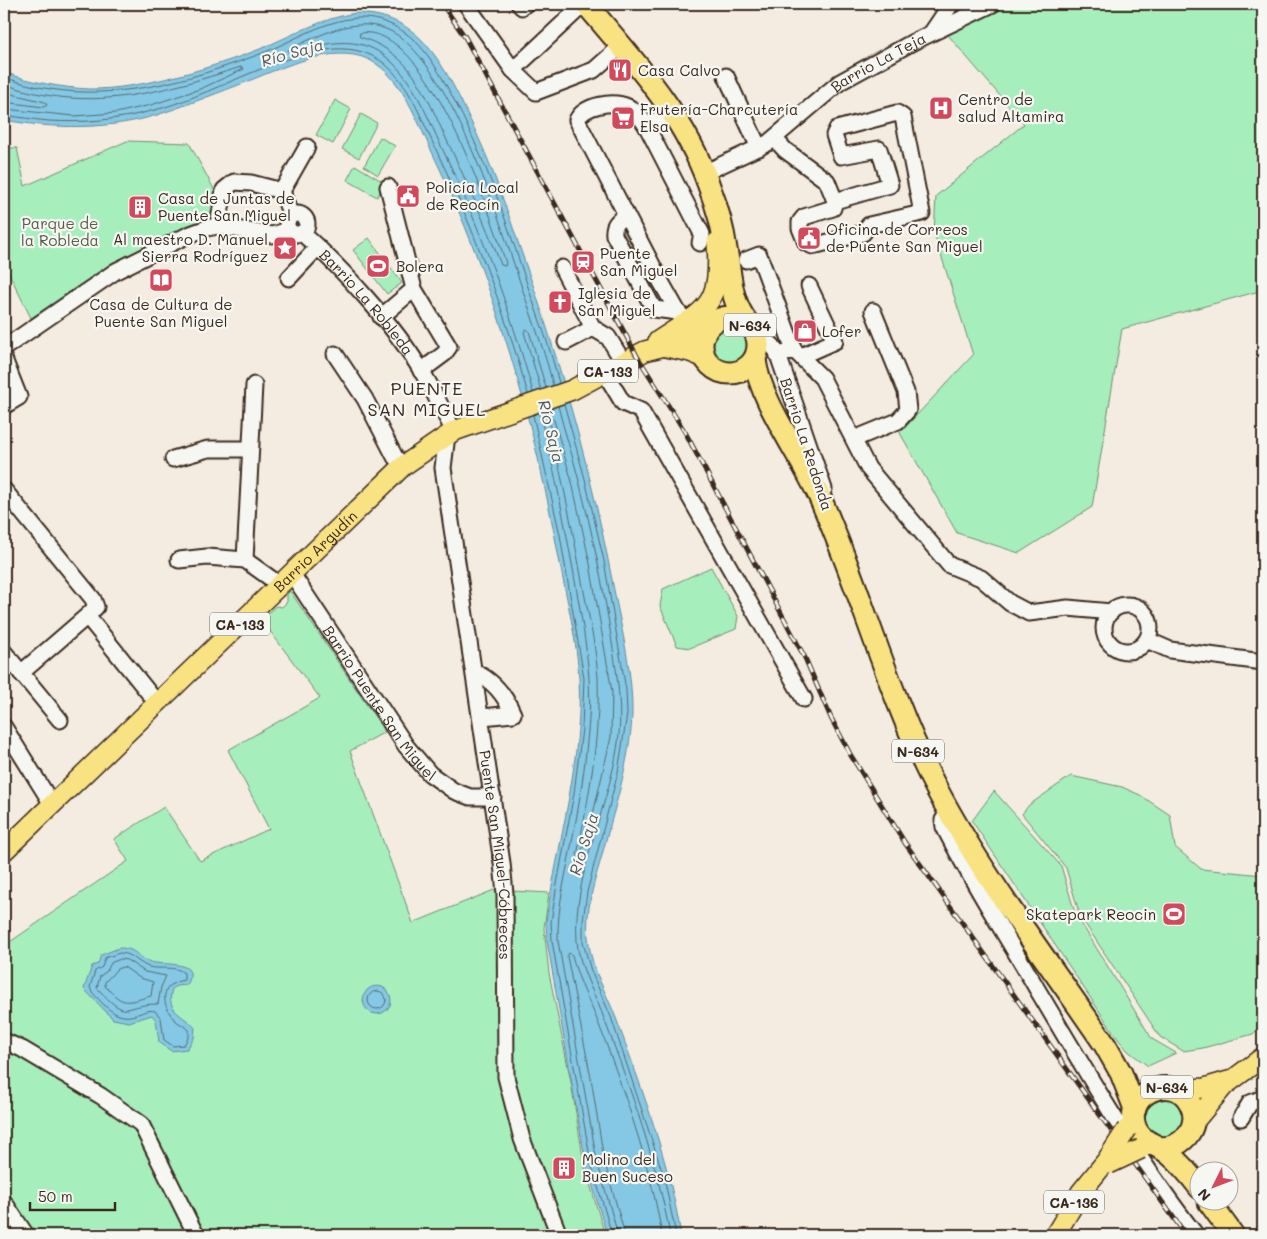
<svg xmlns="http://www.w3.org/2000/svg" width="1267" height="1239" font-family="Mali,sans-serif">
<rect width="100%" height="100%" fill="#f4ece1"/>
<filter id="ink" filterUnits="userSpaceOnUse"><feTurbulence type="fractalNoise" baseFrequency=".02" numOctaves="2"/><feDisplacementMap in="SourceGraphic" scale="10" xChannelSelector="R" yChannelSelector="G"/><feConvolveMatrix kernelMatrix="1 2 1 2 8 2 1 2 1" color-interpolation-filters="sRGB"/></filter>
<g filter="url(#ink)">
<!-- green -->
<g fill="#a6efbd" stroke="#708c6e">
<polygon points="993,4 1263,4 1263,290 1122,329 1092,507 1019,553 957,533 900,433 973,355 934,233 936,196 1024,124 942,28"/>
<polygon points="335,100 351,109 333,144 316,135"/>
<polygon points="361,114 377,123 359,158 342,149"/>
<polygon points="380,137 395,146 378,175 364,166"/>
<polygon points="127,141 189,143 215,191 218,213 112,263 31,318 4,263 4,148 17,148 25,186"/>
<polygon points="355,165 385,183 377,197 347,180"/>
<polygon points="369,238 402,283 387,294 353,250"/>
<circle cx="729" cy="346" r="19"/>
<polygon points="711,567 738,616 736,629 690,648 677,646 660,606 663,589"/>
<polygon points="290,591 385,732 350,751 413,923 494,890 549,893 544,928 549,973 571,1082 584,1164 605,1235 31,1235 4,1199 4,946 128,861 114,839 164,807 200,861 269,829 228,750 320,698 261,619 276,606 282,607 287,602 287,594"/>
<polygon points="1071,776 1122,787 1140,795 1170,815 1175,847 1201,869 1263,875 1263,1024 1253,1034 1203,1048 1183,1051 1160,1037 1080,916 1066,868 1022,814 1029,805"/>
<polygon points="994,791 1061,866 1075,913 1152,1039 1176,1053 1148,1066 1128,1051 1118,1039 972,821"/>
<polygon points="1149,1098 1178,1098 1187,1120 1173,1139 1150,1137 1140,1110"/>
</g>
<!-- water -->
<g fill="#84c8e5" stroke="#678995">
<path d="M356 13C382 14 403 21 422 40 446 65 461 101 476 132 499 182 515 235 534 288 567 387 595 488 614 590 622 631 633 674 632 715 630 764 613 812 601 859 593 886 584 915 589 944 592 970 607 994 616 1018 642 1089 669 1161 681 1235H607L586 1164 547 941 546 921C558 843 583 757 579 678 577 640 567 601 560 564 534 421 495 283 432 152 415 117 397 62 354 55 317 49 270 73 236 86 210 96 184 106 157 115 108 130 54 129 4 120V72C30 82 62 88 90 89 138 90 215 67 260 49 291 36 322 18 356 13Z"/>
<path d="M119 948C138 948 136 958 151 962 163 966 202 959 187 985L176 986 172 989C165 1013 185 1015 195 1028L194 1038 187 1049 171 1051 159 1042 156 1020 152 1015 129 1022 113 1019 84 989 92 966 98 964 101 955Z"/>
<circle cx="377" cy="1000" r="14"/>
</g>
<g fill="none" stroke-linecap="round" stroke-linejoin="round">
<!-- shore -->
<g stroke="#58696e" stroke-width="1">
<path d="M360 33C429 22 489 212 506 263L505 266 501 265C484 220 464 176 443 132 433 110 423 86 408 68 395 53 379 43 360 37Z"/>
<path d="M4 77C89 109 178 85 260 54 295 41 335 12 374 19 392 23 407 32 419 45 432 59 441 76 450 92 484 154 506 220 528 287 539 319 551 350 559 383"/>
<path d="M4 84C89 114 158 93 241 67L244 69 200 89 151 105 116 113 74 116 4 109"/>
<polyline points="4,92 45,102 47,105 44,107 4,102"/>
<path d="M4 116C19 116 34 120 49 121 83 123 118 120 151 111 209 97 277 53 335 49 353 48 370 52 385 64 408 83 420 115 432 141 472 224 503 306 528 394"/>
<polyline points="541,390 524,332 526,329 529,331 546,388"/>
<path d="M533 392C509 307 480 226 441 146 430 122 419 94 402 73 393 62 382 52 369 47 343 37 316 46 291 53L288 51 289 49C319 36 353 16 386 29 449 54 501 226 522 288 533 321 545 352 553 385"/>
<polyline points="564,404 585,479 604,561 626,690 627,714 618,772 587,892 583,921 583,942 591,971 611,1017 664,1177 676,1235"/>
<path d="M558 406C564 431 573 456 579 481 592 532 603 584 611 636 616 669 622 701 619 735 612 802 572 873 577 941 579 969 596 995 605 1021 631 1091 657 1162 670 1235"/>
<path d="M539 413C554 463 563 517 573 569 582 623 594 675 588 731 585 766 580 801 573 836 567 871 557 905 558 941L597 1161 618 1235"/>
<polyline points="533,415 560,535 584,678 582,729 574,793 557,884 551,922 552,941 591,1163 612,1235"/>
<path d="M551 418 554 420 572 482 590 564 612 692 611 737 594 810 580 858 577 855C589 798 600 737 598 678 596 649 590 621 584 592 574 535 562 478 549 421Z"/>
<path d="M120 953C133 953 137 963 149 967 160 970 175 965 184 973V980C161 984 160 1001 173 1018 178 1024 185 1025 189 1030V1036L184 1045 173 1046 164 1040 161 1018 155 1011C148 1009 142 1013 135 1015 116 1021 104 1005 92 992L90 987 95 971 102 967 105 958Z"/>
<path d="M121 959 127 960 145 972 166 976 161 987 158 1004C121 1004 130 1023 97 988L100 976 107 971 111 963Z"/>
<path d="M124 967 140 978 153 982 151 996C125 1003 124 1006 105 986V982L117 969Z"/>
<circle cx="377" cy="1000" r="9"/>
<path d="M625 1235 604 1160 591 1078 567 956 569 953 572 955C577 978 589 1000 598 1022 624 1091 650 1163 662 1235"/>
</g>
<!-- minor casing -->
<g stroke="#3b2a1e" stroke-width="19">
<g id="minor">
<polyline points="466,4 513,70"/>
<polyline points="519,4 522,7 525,4"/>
<polyline points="584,4 513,70 536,92 594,70 621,46"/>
<polyline points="932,32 951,4"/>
<polyline points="726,76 759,148"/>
<polyline points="672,110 647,127 702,234 700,243"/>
<path d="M647 127C642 119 637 111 628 107 613 100 584 105 577 120L661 282 678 312 694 329"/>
<polyline points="775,139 785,150 827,181 835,201 890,185 879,149 841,156 834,135 837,129 897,113 903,117 922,213 869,225 863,233 813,246 806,243 800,228 800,222 804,217 833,208 835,201"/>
<path id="s1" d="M704 173 768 143 840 82 913 42 993 4"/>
<polyline points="388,187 414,289 449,347 444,354 421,371"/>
<polyline points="282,191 307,147"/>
<circle cx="297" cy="224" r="10"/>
<path d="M625 216C617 221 613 225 614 235L654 309 678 312"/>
<polyline points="218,226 224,190 234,182 251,183 282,191 291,216"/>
<path id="s2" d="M302 233C341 267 394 325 421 370 433 389 442 410 454 431"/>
<polyline points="746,260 759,255 794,350"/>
<polyline points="562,268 593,328"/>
<polyline points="289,278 318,247"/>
<polyline points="381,317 414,289"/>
<polyline points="758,338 772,345 777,352 824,489"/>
<polyline points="566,342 593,328 608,337 624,363"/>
<polyline points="4,348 116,271 188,235 207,228 218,226 272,235 289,230"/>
<polyline points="335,354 365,399 395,457 403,466"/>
<polyline points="778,356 794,350 822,378 868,468 949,565 981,578 1010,603 1029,613 1068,608 1111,612"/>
<polyline points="801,356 835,341 809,286"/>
<polyline points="4,359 19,397 4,406"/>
<polyline points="605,373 623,403 641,411 804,699"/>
<path id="s3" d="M447 435 443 468 502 863 505 894 506 1077 522 1139 559 1235"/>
<polyline points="854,439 898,421 908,410 906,392 873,311"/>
<polyline points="173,459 208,449 250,449"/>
<polyline points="4,490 93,599 96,607 87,616 157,703"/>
<polyline points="179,560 207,557 245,560 280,585"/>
<polyline points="245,560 254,385"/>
<path id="s4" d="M292 574 406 746 430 774 454 791 470 797H493"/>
<circle cx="1127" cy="628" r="23"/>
<polyline points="1147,640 1170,650 1263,662"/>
<polyline points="4,652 60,720"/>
<path d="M475 672C494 681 505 695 513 714L482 717"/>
<polyline points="21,673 87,616"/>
<polyline points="4,727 52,804"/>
<path d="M949 812 943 820 944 827C972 883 1006 935 1037 989 1087 1073 1136 1159 1196 1235"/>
<polyline points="4,1041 22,1049 101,1096 141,1124 196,1235"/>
<polyline points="1241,1118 1250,1103 1263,1098"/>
<polyline points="4,1202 26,1235"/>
</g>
</g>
<!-- major casing -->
<g stroke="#3b2a1e" stroke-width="22">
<g id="major">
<path d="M658 341C708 308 721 307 717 242"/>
<polyline points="666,347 690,352 705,358"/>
<path id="s5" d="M4 851 403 466 454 431 572 390 645 351 680 342 706 331"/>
<polyline points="1177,1090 1204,1088 1228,1081"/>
<polyline points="1194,1122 1224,1086 1263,1057"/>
<polyline points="1055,1235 1081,1192 1107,1160"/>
</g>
</g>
<!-- highway casing -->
<g stroke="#3b2a1e" stroke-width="25">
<g id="highway">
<path d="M586 4C633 60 683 113 708 183 716 204 723 227 726 249 731 275 730 300 747 322"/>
<circle cx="730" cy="345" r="28"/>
<path d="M755 360C760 402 803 458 821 500 861 591 887 689 931 778 978 871 1047 959 1105 1045L1121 1073 1135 1109"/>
<path d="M1161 1148C1184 1148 1202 1125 1190 1103 1173 1070 1121 1095 1136 1129 1143 1144 1158 1144 1169 1154 1181 1164 1190 1175 1200 1188"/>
<polyline points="1209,1202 1233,1235"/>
</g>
</g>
<!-- minor -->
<use href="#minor" stroke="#f6f6f2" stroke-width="15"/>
<!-- major -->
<use href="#major" stroke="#f8e281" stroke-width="19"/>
<!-- highway -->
<use href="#highway" stroke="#f8e281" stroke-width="21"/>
<!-- rail casing -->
<g stroke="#3b2a1e" stroke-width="5">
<polyline id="rail" points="442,4 465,37 637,356 685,432 805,658 831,718 850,754 905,843 1186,1235"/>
</g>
<!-- rail -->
<use href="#rail" stroke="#f6f6f2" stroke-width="3" stroke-dasharray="9" stroke-linecap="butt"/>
<!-- major-bridge casing -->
<g stroke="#3b2a1e" stroke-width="22" stroke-linecap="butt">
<g id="major-bridge">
<polyline points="1107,1160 1127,1129"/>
<polyline points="1109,1164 1141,1149"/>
</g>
</g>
<!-- major-bridge -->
<use href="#major-bridge" stroke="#f8e281" stroke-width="19"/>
</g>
</g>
<!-- icons -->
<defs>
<g id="restaurant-square" transform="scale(1.25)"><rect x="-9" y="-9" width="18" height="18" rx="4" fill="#d1495b" stroke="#f6f6f2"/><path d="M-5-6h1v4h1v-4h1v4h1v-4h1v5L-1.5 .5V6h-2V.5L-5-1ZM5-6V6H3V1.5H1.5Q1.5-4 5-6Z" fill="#fff"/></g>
<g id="hospital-square" transform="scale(1.25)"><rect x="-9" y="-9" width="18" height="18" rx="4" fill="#d1495b" stroke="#f6f6f2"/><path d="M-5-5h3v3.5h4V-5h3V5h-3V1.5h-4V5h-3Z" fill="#fff"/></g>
<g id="supermarket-square" transform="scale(1.25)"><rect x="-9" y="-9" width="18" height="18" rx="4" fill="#d1495b" stroke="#f6f6f2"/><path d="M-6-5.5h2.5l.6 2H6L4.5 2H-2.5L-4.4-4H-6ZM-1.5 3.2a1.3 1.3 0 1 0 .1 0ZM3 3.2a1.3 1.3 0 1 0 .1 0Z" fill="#fff"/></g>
<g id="civic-square" transform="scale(1.25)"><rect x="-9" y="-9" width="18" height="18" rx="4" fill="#d1495b" stroke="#f6f6f2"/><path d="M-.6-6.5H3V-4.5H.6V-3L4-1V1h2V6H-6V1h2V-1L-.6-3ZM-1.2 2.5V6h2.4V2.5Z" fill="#fff"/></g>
<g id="building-square" transform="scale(1.25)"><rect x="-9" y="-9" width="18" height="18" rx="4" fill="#d1495b" stroke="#f6f6f2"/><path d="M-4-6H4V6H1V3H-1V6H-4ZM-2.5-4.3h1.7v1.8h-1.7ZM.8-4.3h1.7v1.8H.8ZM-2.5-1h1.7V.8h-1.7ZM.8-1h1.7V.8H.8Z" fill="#fff"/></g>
<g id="sight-square" transform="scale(1.25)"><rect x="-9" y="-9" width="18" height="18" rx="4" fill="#d1495b" stroke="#f6f6f2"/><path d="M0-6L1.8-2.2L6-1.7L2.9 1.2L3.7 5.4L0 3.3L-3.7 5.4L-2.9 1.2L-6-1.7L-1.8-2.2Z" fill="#fff"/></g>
<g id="station-square" transform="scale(1.25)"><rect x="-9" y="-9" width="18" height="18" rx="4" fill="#d1495b" stroke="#f6f6f2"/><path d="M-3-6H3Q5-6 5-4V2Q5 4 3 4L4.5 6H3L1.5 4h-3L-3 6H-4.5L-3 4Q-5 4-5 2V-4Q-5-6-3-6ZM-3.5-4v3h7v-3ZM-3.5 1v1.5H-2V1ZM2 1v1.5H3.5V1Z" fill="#fff"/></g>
<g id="stadium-square" transform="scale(1.25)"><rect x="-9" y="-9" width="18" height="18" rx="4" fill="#d1495b" stroke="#f6f6f2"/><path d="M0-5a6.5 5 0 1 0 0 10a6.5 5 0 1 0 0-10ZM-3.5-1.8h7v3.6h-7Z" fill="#fff"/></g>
<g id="library-square" transform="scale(1.25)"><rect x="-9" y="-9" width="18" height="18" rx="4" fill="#d1495b" stroke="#f6f6f2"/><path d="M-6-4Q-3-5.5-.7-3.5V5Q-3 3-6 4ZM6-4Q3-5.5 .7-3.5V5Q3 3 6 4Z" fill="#fff"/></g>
<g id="church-square" transform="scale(1.25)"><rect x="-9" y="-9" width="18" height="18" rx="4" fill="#d1495b" stroke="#f6f6f2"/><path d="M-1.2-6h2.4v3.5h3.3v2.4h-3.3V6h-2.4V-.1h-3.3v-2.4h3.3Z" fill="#fff"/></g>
<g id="shop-square" transform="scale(1.25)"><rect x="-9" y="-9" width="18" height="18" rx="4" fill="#d1495b" stroke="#f6f6f2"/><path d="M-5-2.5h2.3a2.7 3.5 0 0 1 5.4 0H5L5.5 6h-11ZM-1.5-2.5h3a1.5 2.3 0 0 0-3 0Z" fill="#fff"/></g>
</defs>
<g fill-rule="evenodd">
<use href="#restaurant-square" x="620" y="70"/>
<use href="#hospital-square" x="941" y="108"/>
<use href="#supermarket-square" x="623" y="118"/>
<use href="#civic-square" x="408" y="196"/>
<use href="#building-square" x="140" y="207"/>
<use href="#civic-square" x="809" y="238"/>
<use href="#sight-square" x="285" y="248"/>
<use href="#station-square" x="583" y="262"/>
<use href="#stadium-square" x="378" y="266"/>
<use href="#library-square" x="161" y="280"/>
<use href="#church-square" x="560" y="302"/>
<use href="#shop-square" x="805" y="331"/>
<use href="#stadium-square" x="1174" y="914"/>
<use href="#building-square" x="564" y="1168"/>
</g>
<g text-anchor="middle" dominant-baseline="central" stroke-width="4.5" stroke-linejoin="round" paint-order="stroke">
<!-- shield labels -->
<g fill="#f6f6f2" stroke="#73675e" stroke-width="1">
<rect x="724" y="313.5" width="52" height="23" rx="4"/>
<rect x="578" y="359.5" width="60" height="23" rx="4"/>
<rect x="210" y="612.5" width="60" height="23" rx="4"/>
<rect x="892" y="739.5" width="52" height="23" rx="4"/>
<rect x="1141" y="1075.5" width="52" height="23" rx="4"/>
<rect x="1044" y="1190.5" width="60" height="23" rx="4"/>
</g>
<g font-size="14" font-weight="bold" fill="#3b2a1e">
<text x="750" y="325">N-634</text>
<text x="608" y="371">CA-133</text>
<text x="240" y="624">CA-133</text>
<text x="918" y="751">N-634</text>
<text x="1167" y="1087">N-634</text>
<text x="1074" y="1202">CA-136</text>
</g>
<!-- street labels -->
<g font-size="15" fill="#3b2a1e" stroke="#f6f6f2">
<text stroke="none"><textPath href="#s1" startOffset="208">Barrio La Teja</textPath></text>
<text stroke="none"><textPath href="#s2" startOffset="95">Barrio La Robleda</textPath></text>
<text transform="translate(807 444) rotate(72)">Barrio La Redonda</text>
<text stroke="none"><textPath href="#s5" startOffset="432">Barrio Argudín</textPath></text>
<text stroke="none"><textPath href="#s4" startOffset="156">Barrio Puente San Miguel</textPath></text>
<text stroke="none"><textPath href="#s3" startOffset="424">Puente San Miguel-Cóbreces</textPath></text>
</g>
<!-- poi labels -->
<g font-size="15" fill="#3b2a1e" stroke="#f6f6f2" text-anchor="start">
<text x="638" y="70">Casa Calvo</text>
<text x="958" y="99">Centro de<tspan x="958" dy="17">salud Altamira</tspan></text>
<text x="640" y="109">Frutería-Charcutería<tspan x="640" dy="17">Elsa</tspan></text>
<text x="426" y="187">Policía Local<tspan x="426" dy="17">de Reocín</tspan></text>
<text x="158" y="198">Casa de Juntas de<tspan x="158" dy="17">Puente San Miguel</tspan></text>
<text x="826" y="229">Oficina de Correos<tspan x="826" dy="17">de Puente San Miguel</tspan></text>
<text x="268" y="239" text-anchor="end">Al maestro D. Manuel<tspan x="268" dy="17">Sierra Rodríguez</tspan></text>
<text x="600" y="253">Puente<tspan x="600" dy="17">San Miguel</tspan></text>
<text x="396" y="266">Bolera</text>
<text x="578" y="293">Iglesia de<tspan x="578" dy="17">San Miguel</tspan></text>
<text x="161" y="304" text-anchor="middle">Casa de Cultura de<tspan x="161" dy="17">Puente San Miguel</tspan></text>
<text x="822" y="331">Lofer</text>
<text x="1156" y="914" text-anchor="end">Skatepark Reocin</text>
<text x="582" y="1159">Molino del<tspan x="582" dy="17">Buen Suceso</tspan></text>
</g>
<!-- park labels -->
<g font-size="15" fill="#565b46" stroke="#f6f6f2">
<text x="60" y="223">Parque de<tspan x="60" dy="17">la Robleda</tspan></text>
</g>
<!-- water labels -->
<g font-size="16" font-style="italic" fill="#51595a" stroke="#f6f6f2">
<text transform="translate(292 52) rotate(-16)">Río Saja</text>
<text transform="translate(552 431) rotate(76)">Río Saja</text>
<text transform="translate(583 844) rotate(-73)">Río Saja</text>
</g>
<!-- quarter labels -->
<g font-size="18" letter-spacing="1" fill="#3b2a1e" stroke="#f6f6f2">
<text x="427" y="388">PUENTE<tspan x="427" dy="21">SAN MIGUEL</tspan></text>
</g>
</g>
<!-- margin -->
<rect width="1267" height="1239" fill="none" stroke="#f6f6f2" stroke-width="20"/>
<rect x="10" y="10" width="1247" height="1219" fill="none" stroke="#3b2a1e" stroke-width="2" filter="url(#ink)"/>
<!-- north arrow -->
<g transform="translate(1214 1186) rotate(228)"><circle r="24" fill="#f6f6f2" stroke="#aba49d"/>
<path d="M0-4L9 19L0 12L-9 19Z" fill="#d1495b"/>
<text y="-8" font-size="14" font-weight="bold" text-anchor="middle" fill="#3b2a1e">N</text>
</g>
<!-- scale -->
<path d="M30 1202v8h85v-8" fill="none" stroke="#3b2a1e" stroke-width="2.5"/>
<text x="38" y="1202" font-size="15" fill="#3b2a1e" stroke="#f6f6f2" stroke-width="4" paint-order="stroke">50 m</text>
</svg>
